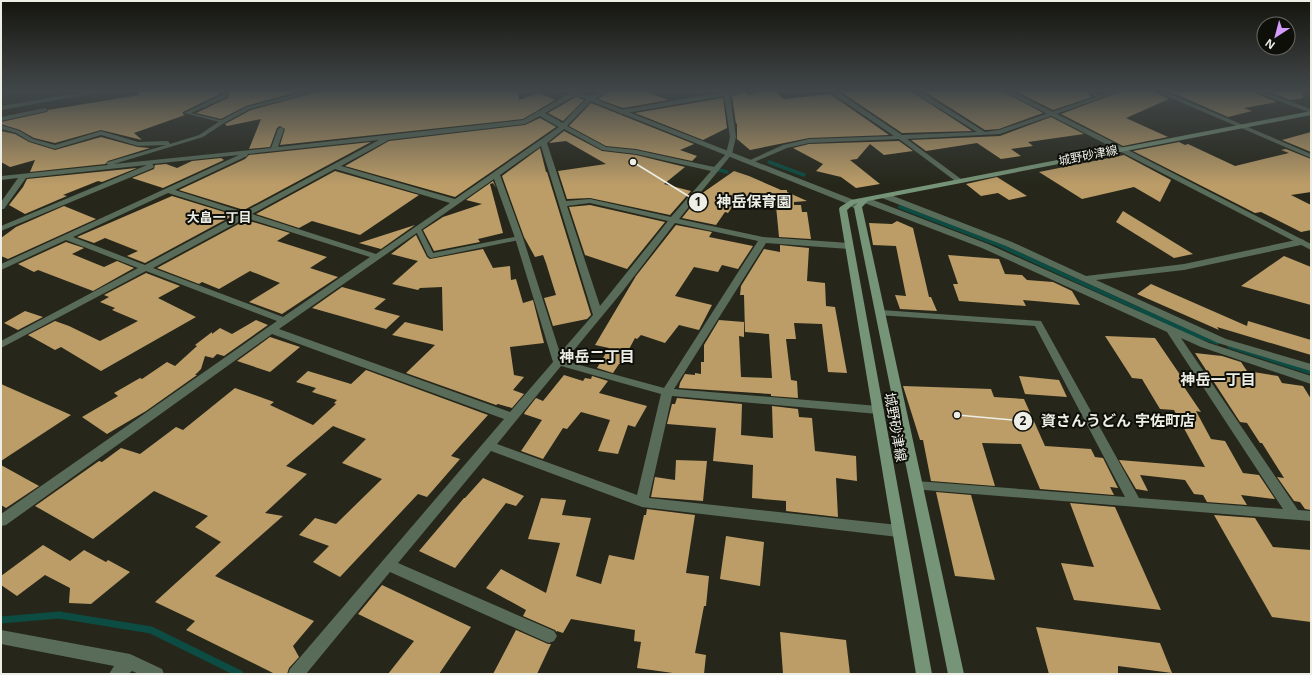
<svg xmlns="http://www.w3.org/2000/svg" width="1312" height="675" font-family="'Open Sans','Noto Sans JP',sans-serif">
<rect width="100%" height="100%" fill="#26271a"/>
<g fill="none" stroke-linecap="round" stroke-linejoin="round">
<!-- stream-far3 -->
<g stroke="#0c4c42" stroke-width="3.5">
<path d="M521 90C533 109 541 118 562 127"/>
<polyline points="769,162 804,175"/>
<polyline points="712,168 727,172"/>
</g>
<!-- stream-far2 -->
<polyline stroke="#0c4c42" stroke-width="4" points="900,207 999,245 1145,312"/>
<!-- stream-far1 -->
<g stroke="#0c4c42" stroke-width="5.5">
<polyline points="1142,311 1193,334 1217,342"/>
<polyline points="1230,346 1311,372"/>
</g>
<!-- stream -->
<polyline stroke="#0c4c42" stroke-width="7" points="1,620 59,615 151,630 240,674"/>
</g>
<!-- building -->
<g fill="#bc9d68">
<polygon points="139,90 221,90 220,94 183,112 183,114 185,115 134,133 142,140 101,130 55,143 34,138 20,130 1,124 1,122 47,112 48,110 139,95"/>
<polygon points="232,90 304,90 246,106 221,119 196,113 228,98 228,94"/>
<polygon points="325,90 518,90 519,100 539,93 555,100 523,119 280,145 285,129 280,126 277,128 270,147 249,149 261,119 227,126 225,124 251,110"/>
<polygon points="612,90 641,90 668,100 623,108 598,99"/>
<polygon points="767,90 774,90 784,99 830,94 889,135 809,138 750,150 737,139 737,123 736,124 732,96 746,92 748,95"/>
<polygon points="838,90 909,90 972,131 902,133"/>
<polygon points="922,90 1000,90 1043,113 999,129 985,130"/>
<polygon points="1013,90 1083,90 1092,97 1053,110"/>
<polygon points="1125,90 1151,90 1169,99 1126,118 1168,137 1123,146 1061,114"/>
<polygon points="1166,90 1248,90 1277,102 1244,108 1252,111 1228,117"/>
<polygon points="1265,90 1302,90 1303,98 1290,100"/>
<polygon points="576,97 584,100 563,121 548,113"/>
<polygon points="723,98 727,128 703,140 635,113"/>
<polygon points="591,103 694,144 680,150 697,156 692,161 636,149 606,146 569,126"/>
<polygon points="1051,117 1084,134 1028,142 1033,146 1011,149 1021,156 1001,159 977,143 926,151 911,140 1000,136"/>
<polygon points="540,118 556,127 455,197 345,166 389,141 525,125"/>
<polygon points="1,131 15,134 29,142 55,150 101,137 138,147 150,148 108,161 105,164 30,172 35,160 10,167 1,162"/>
<polygon points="564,131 602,151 636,155 685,167 664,184 691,191 670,215 590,198 567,199 558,171 606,164 566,141 549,143"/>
<polygon points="1311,132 1311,152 1282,140"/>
<polygon points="899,141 913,151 884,155 870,144 857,159 850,160 880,184 856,188 841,177 816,171 823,164 793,148 809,144"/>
<polygon points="371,142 244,210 179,190 245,159 249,155"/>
<polygon points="1179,142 1185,145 1188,144 1235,166 1289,153 1281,150 1286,149 1311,159 1311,192 1291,195 1311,205 1311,230 1301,232 1261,212 1255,213 1133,151"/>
<polygon points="540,148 546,172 547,172 591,315 587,319 553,326 544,298 556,295 546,263 543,255 535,257 524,237 502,176"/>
<polygon points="1124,155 1171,180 1160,202 1134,187 1082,199 1039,172"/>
<polygon points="221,158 224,160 163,188 132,178 154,169 155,165 166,164 177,168 192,161"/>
<polygon points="137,168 102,182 98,181 63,195 67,196 25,214 9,205 23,187 27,179"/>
<polygon points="335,171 419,195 360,235 312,221 299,228 256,214"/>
<polygon points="734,171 749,176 781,190 787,190 787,192 807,201 794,202 794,205 801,205 802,212 807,212 811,239 779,237 776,206 772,206 772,201 761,200 756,198 748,203 738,199 728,213 725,212 716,225 682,218 701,194"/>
<polygon points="997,177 1016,189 1027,196 1009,200 998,193 981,196 966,184"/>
<polygon points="493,181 496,188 493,183 490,184 503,233 478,239 480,242 434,251 423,230 443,217 482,204 466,200"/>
<polygon points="172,196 234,215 145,263 127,256 138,251 105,238 94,243 77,237"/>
<polygon points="590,205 665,222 627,269 585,255 569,207"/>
<polygon points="64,206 96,219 8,259 1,256 1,238 16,227"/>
<polygon points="1123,211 1193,254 1174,258 1116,222"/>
<polygon points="246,220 290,233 277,241 327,257 310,268 338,277 282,314 249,302 280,283 250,271 219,289 202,282 199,284 157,268"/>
<polygon points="897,221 913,228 929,297 931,297 937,311 900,309 895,295 906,296 896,246 873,245 869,223 892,224"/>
<polygon points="415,225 381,249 359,243"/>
<polygon points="676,225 712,232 709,237 753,246 738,269 722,265 718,272 694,267 675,296 712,305 699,330 679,325 665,343 641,335 637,339 635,338 621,364 619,364 613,373 597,368 609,348 595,345 636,276"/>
<polygon points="416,235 427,257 430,259 483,249 493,268 510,266 511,280 516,279 523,303 533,300 544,343 510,347 514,375 524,377 513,390 524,394 512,408 498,404 496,405 406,373 435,345 392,335 405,322 443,331 442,287 420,288 418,290 392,284 418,261 391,254"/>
<polygon points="66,242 84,248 72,254 104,267 117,261 134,268 93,291 38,270 34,272 18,264"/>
<polygon points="780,245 809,248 807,281 825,283 826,306 835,307 847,373 828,372 822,324 794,323 796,339 786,339 791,380 797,381 798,398 771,396 771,394 679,388 680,383 685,374 695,375 695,373 701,374 701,362 704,362 704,345 719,320 744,322 744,337 739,336 741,377 772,378 769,334 745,332 744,295 740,295 741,286 764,249 780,252"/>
<polygon points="948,255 999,259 1005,274 1022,275 1027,280 1053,282 1072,291 1080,305 1023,300 1026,306 959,301 953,284 958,284"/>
<polygon points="1284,256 1311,267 1311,305 1241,286"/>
<polygon points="146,273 180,286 158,298 196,317 101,371 61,347 55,350 28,335 55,321 69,326 100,341 138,321 112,310 115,308 100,302 109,297 104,295"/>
<polygon points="1151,284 1247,326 1248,321 1311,340 1311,355 1217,327 1219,330 1137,294"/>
<polygon points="342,287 386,299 374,309 400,316 386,329 312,308"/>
<polygon points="25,311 43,317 18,330 4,323"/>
<polygon points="256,320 268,325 224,356 217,354 213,358 205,356 201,369 195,375 197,375 146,411 107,434 82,417 118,396 114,393 140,378 142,379 167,362 175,366 197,346 195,345 212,332 212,334 220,328 232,334"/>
<polygon points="1105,336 1155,338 1185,382 1180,381 1201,412 1196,411 1211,439 1225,441 1243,473 1259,475 1275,499 1241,495 1247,505 1207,502 1203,495 1194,494 1185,480 1140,475 1148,491 1136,489 1119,460 1205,467 1174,410 1160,409 1142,379 1132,378"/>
<polygon points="270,337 300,347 270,372 237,361"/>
<polygon points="1195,353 1222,356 1241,362 1247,371 1278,376 1282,383 1303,386 1311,399 1311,510 1305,509 1300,502 1294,501 1277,477 1284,478 1262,443 1260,443 1247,423 1240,422"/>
<polygon points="366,370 488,415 451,456 460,459 427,497 418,494 340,577 313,562 329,546 299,535 315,518 336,524 382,479 342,463 366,439 333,426 286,466 307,474 265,513 283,516 215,576 314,621 293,646 299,657 289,668 287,674 275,674 186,630 195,621 155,602 221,542 195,527 208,516 154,491 93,539 35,506 99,461 102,462 121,448 140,454 176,427 183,430 235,388 274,402 270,405 313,425 336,404 334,403 337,400 312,392 316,388 296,382 308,371 351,384"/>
<polygon points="564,375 583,381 585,378 591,379 592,376 608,381 599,393 647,406 635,427 628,425 618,454 598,451 610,420 581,412 567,429 563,428 543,459 521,451 542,420 524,414 525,412 536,398 543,401"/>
<polygon points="1019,376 1059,380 1067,397 1025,394"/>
<polygon points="1,384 71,415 1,461"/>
<polygon points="903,386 991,389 994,397 1024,399 1045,446 1091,449 1095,457 1103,458 1118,488 1110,487 1114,495 1040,489 1021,444 982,443 995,486 931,481 923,440 920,440"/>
<polygon points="677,398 742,404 741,435 773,438 772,406 798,409 799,417 812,418 815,451 856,456 857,481 836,478 838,517 786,511 786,501 752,498 753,465 713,461 716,428 667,424 672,404 675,404"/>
<polygon points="676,460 707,461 703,501 651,497 655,477 675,480"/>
<polygon points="1,465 39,486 6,508 1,505"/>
<polygon points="483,478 524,496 516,506 506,503 455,568 419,551 464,498 465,498"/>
<polygon points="936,492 971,495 995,580 955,576"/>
<polygon points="541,498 566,500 562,515 591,518 576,576 601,584 609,555 634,560 644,515 646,515 647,509 695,515 686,573 709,576 706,606 704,606 695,653 706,655 704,674 680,674 637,668 641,642 634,641 635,630 571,619 563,633 557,631 557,632 555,630 523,616 526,610 486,588 501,569 546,593 560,543 528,539"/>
<polygon points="1070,503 1115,507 1161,610 1074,600 1061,563 1094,567"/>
<polygon points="1214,515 1255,518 1273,547 1311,550 1311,622 1272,617"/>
<polygon points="726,536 764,542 760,586 720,579"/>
<polygon points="43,545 70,561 84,550 106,562 108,560 130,572 91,604 69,603 70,588 45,575 17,596 1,585 1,576"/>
<polygon points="382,585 471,627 439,674 388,674 414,641 358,614"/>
<polygon points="1036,627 1160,643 1172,673 1118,666 1118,674 1049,674"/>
<polygon points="516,630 548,644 551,644 537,674 493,674"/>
<polygon points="780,632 846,640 850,674 783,674"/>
</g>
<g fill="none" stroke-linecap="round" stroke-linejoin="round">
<!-- service -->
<g fill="#596c5a" fill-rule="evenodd">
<polygon points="231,90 226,93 227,97 191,113 224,121 224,123 184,113 222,95 222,91"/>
<polygon points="418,227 421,229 433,253 519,236 522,238 519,240 431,258 428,256 415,229"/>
</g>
<!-- minor -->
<g fill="#596c5a" fill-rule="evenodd">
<path d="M312 90H324L250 109 224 123 203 137 114 164 271 148 278 129 281 127 284 129 278 147 523 120 576 90H584L545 113 563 123C576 110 590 90 611 90L591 101 567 126 606 147 636 150 714 167 726 154 730 137 724 96 621 114 618 112 621 110 723 92V90H750L730 95 736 137 732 154 679 219 763 237 849 243 853 246 849 249 766 243 674 389 878 406 882 407 884 410 882 413 878 414 672 396 649 498 898 525 903 527 905 531 903 535 898 537 642 507 491 451 398 563 554 631 557 636 554 641 549 643 544 641 390 572 306 674H288L290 669 504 419 272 334 6 525 1 526V514L277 321 146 271 1 348V341L138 268 66 240 1 270V264L239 155 152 164 154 166 153 168 1 231V226L147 165 26 178 4 209H1V202L18 178 1 180V176L108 165 106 163 108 162 166 145 138 146 101 135 55 149 29 141 16 133 1 129V125L20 131 33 139 55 145 101 131 138 142 167 141 169 142 170 144 199 135 220 121 246 107ZM540 116 559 127 455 199 341 166 387 141 388 140 525 124ZM564 129 602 150 636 154 711 171 671 217 590 199 566 201 547 143ZM379 140 244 212 175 190 247 156 248 154ZM541 146 593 315 560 353 523 238 500 175ZM335 169 450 203 376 254 252 214ZM494 179 515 238 553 362 510 412 279 329ZM168 193 238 215 145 265 73 237ZM590 203 668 221 600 306 567 206ZM246 218 370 257 283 317 153 268ZM675 223 758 241 664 388 565 361 622 292ZM561 366 661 394 637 495 497 444Z"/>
<polygon points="680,90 700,90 709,93 706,95"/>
<polygon points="827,90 835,90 902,135 977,132 910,90 918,90 985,132 999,130 1096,97 1084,90 1093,90 1102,95 1114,90 1124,90 1000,134 907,139 961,179 962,181 958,183 899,139 809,143 787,148 752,163 748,163 748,161 783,145 809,139 894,136"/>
<polygon points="1152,90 1161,90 1311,154 1311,158"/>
<polygon points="1249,90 1259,90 1311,109 1311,113"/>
<polygon points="45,108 47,109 47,111 1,121 1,117"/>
<polygon points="882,194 888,194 1012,242 1086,276 1184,264 1301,239 1304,240 1305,242 1304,244 1301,245 1184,270 1096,280 1226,339 1311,364 1311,371 1218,343 1006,246 882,198"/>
<polygon points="862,198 868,198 988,244 1209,343 1311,376 1311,384 1201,347 1181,338 1298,510 1311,511 1311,521 912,489 910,486 912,483 916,481 1125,497 1035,326 878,315 876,313 878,311 881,310 1041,321 1139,498 1283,509 1167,332 982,248 862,202"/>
<polygon points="1,630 130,654 162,669 164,674 139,674 132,671 128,674 109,674 114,666 1,644"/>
</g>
<!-- tertiary -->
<g fill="#596c5a" fill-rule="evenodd">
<polygon points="96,90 112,90 1,110 1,106"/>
<polygon points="563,90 572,90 854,200 862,207 861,209 855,209 848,204"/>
<polygon points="1001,90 1009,90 1097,134 1311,244 1311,250"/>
</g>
<!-- secondary -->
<polygon fill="#769477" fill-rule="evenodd" points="1311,111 1311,115 868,201 862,207 964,674 948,674 855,213 854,207 858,203 854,204 847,210 932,674 916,674 839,209 840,207 851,200"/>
</g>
<!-- sky -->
<linearGradient id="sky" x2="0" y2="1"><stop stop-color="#15150e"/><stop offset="0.49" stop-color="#414749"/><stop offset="1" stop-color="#414749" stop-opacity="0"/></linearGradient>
<rect width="1312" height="185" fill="url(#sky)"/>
<g text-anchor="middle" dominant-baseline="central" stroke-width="4" stroke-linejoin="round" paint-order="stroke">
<!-- far-street labels -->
<g font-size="12" fill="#edefe6" stroke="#0f0f0a">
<text transform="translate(1088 155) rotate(-11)">城野砂津線</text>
</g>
<!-- far-neighbourhood labels -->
<g font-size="13" font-weight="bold" fill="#edefe6" stroke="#0f0f0a">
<text x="219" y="217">大畠一丁目</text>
</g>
<!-- street labels -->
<g font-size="14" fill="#edefe6" stroke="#0f0f0a">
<text transform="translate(896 427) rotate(80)">城野砂津線</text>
</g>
<!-- neighbourhood labels -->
<g font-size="15" font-weight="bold" fill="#edefe6" stroke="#0f0f0a">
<text x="597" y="356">神岳二丁目</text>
<text x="1218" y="379">神岳一丁目</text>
</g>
</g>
<!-- callouts -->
<path fill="none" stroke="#edefe6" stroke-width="1.5" d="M633 162L698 202M957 415L1023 421"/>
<g fill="#edefe6" stroke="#0f0f0a" stroke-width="1.5">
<circle cx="633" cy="162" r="4"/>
<circle cx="957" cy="415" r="4"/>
<circle cx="698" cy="202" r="10"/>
<circle cx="1023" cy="421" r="10"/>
</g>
<g font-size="12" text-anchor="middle" font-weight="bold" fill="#111">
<text x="698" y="206">1</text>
<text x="1023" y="425">2</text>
</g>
<g font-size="15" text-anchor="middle" font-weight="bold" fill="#edefe6" stroke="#0f0f0a" stroke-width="4" stroke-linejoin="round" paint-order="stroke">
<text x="754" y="207">神岳保育園</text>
<text x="1118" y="426">資さんうどん 宇佐町店</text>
</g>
<!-- border -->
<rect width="1312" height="675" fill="none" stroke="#edefe6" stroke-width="4"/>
<!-- north arrow -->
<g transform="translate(1276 36) rotate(216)"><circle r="19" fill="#0f0f0a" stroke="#686962"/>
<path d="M0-3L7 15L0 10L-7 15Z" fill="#d49cfc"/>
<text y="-6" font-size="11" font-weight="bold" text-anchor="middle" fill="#edefe6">N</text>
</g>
</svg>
